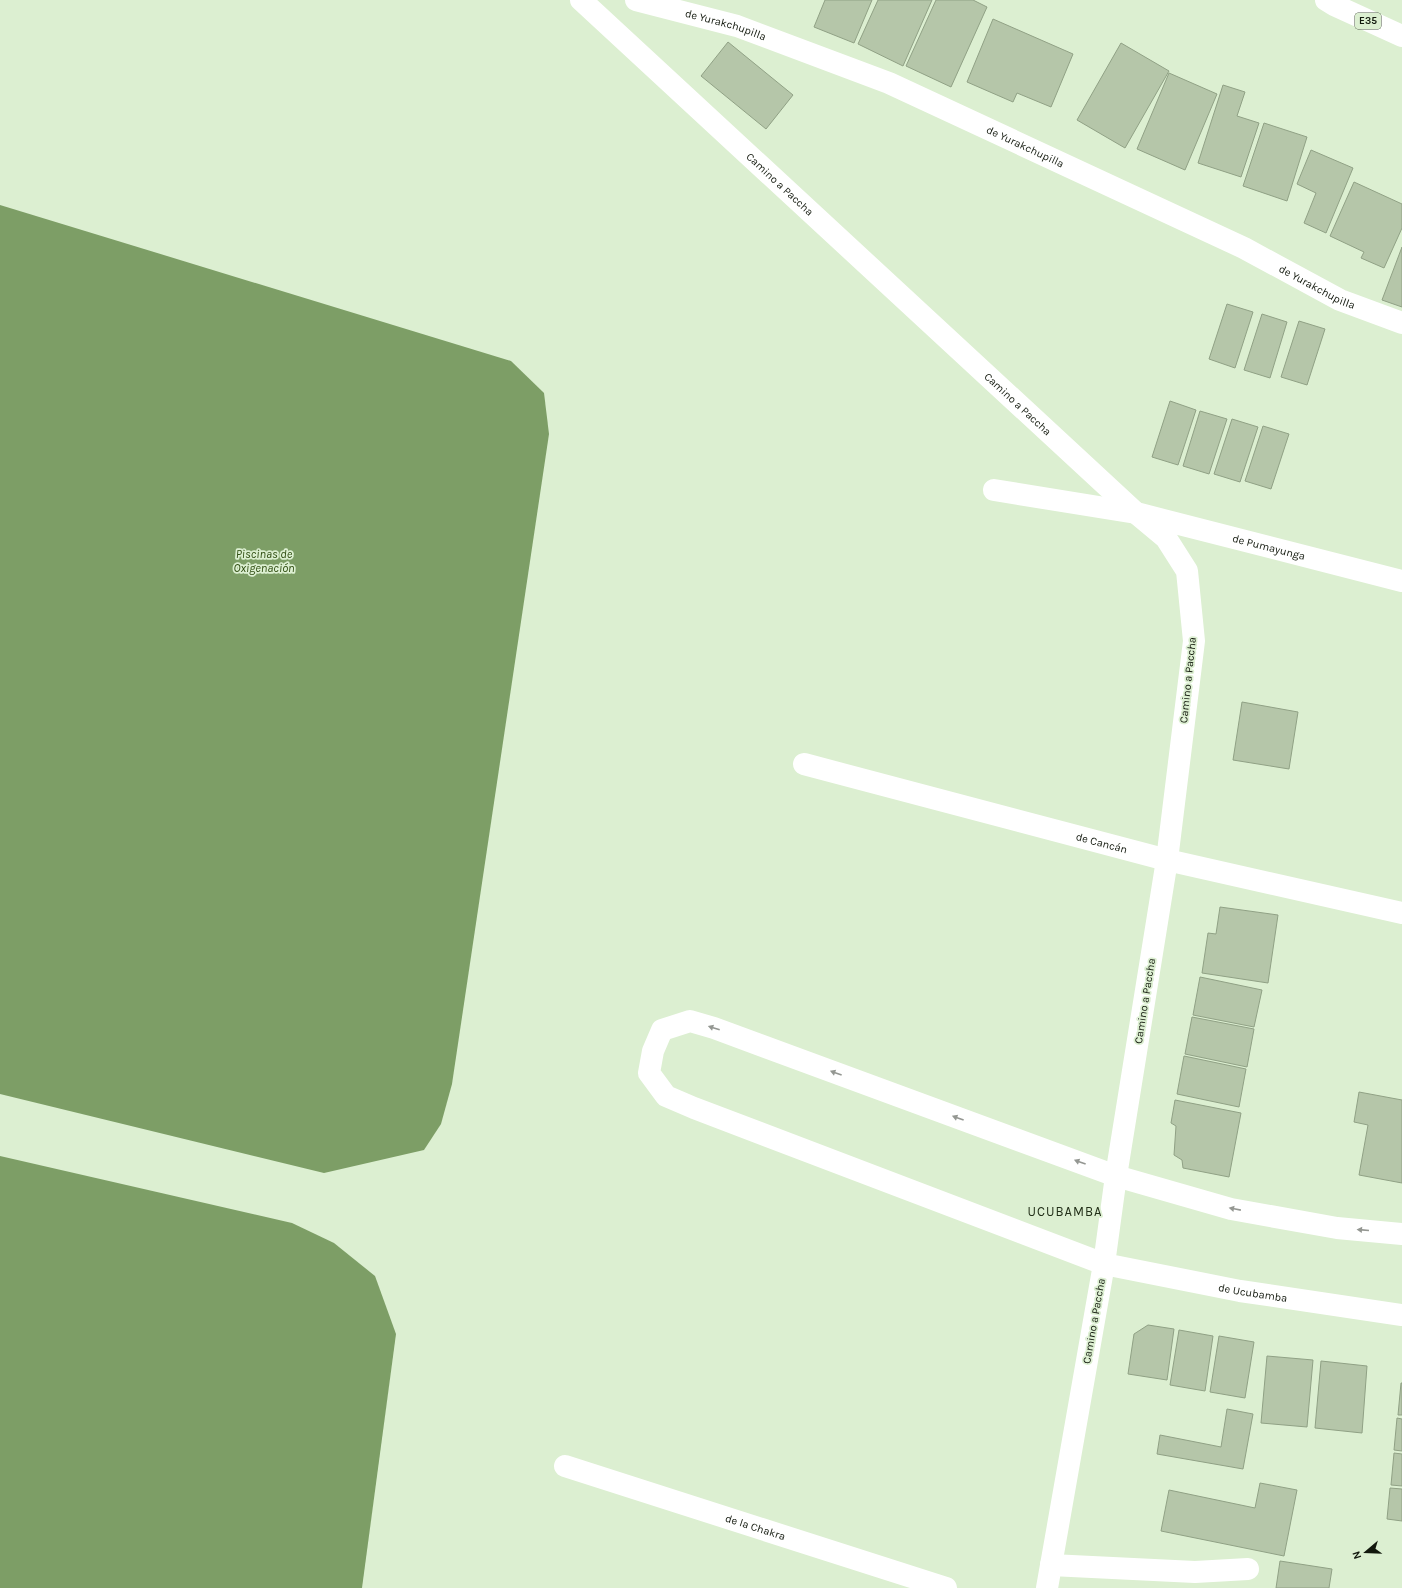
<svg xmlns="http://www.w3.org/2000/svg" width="1402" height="1588" font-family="Karla,sans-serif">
<rect width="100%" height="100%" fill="#dcefd1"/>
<!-- water -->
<g fill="#7d9e66">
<polygon points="0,205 511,361 544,393 549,434 452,1084 441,1124 424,1150 324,1173 0,1094"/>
<polygon points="0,1156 292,1223 334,1243 375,1276 396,1334 362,1588 0,1588"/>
</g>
<!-- building -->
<g fill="#b5c6a9" stroke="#90a185">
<polygon points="825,0 872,0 854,43 814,27"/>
<polygon points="878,0 932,0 903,66 858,44"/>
<polygon points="936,0 973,0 987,7 951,87 906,66"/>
<polygon points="993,19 1073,54 1051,107 1017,93 1013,102 967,82"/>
<polygon points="728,42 793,95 766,129 701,76"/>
<polygon points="1121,43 1169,71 1125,148 1077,120"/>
<polygon points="1169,73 1217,94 1185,170 1137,149"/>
<polygon points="1223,85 1245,92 1237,116 1259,123 1241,177 1198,163"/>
<polygon points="1264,123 1307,137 1287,201 1243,186"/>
<polygon points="1311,150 1353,168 1326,233 1304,223 1316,193 1297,184"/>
<polygon points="1354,182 1402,204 1402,228 1384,268 1361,258 1364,252 1330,236"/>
<polygon points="1402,247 1402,307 1382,300"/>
<polygon points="1227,304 1253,312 1235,368 1209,359"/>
<polygon points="1262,314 1287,322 1270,378 1244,370"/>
<polygon points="1299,321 1325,329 1307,385 1281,377"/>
<polygon points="1170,401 1196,410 1178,465 1152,457"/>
<polygon points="1200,411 1227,419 1209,474 1183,466"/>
<polygon points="1232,419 1258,427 1240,482 1214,474"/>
<polygon points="1263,426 1289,434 1271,489 1245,481"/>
<polygon points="1242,702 1298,712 1289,769 1233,760"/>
<polygon points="1220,907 1278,915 1268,983 1202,973 1208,933 1216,934"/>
<polygon points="1200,977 1262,990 1254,1027 1193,1015"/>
<polygon points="1192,1017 1254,1029 1247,1067 1185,1054"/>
<polygon points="1184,1056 1246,1069 1239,1107 1177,1094"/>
<polygon points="1359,1092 1402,1100 1402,1183 1359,1175 1368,1125 1354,1122"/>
<polygon points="1175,1100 1241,1113 1229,1177 1183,1168 1182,1160 1174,1155 1176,1126 1171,1123"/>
<polygon points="1148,1325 1174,1329 1167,1380 1128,1374 1134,1334"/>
<polygon points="1179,1330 1213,1336 1205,1391 1170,1385"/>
<polygon points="1219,1336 1254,1342 1245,1398 1210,1392"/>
<polygon points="1267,1356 1313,1360 1307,1427 1261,1423"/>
<polygon points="1321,1361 1367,1366 1362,1433 1315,1428"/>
<polygon points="1401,1383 1402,1383 1402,1415 1398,1415"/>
<polygon points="1227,1409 1253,1414 1243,1469 1157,1454 1160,1435 1221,1447"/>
<polygon points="1397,1418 1402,1419 1402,1451 1394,1450"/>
<polygon points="1394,1453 1402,1454 1402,1486 1391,1485"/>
<polygon points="1260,1483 1297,1490 1284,1556 1161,1531 1169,1490 1255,1508"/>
<polygon points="1390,1488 1402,1489 1402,1521 1387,1519"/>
<polygon points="1280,1561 1332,1569 1329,1588 1276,1588"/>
</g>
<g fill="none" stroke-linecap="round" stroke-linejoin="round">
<!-- minor -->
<g stroke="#fff" stroke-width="22">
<path id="s1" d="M636 0 737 26 889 83 1244 248 1340 300 1402 323"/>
<path id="s2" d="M994 490 1136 513 1402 581"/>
<path id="s3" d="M804 764 1167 860 1402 913"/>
<path id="s4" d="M1402 1234 1337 1228 1231 1209 1116 1176 714 1028 690 1021 662 1030 653 1051 649 1073 666 1096 694 1108 1104 1264 1240 1291 1402 1315"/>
<path id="s5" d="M565 1466 946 1588"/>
<polyline points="1051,1565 1195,1572 1248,1569"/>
</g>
<!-- major -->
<path stroke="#fff" stroke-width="22" id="s6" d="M581 0 1136 513 1166 538 1187 571 1194 641 1167 860 1116 1176 1104 1264 1047 1588"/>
<!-- highway -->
<polyline stroke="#fff" stroke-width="22" points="1326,0 1334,5 1402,36"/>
</g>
<!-- one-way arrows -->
<defs><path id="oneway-solid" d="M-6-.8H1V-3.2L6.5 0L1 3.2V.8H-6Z"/></defs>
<g fill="#949792">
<use href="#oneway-solid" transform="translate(714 1028) rotate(-162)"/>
<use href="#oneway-solid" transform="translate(836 1073) rotate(-160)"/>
<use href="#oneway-solid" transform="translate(958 1118) rotate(-160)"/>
<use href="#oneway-solid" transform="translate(1080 1162) rotate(-160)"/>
<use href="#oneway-solid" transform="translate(1235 1209) rotate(-169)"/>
<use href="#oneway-solid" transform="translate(1363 1230) rotate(-175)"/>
</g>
<g text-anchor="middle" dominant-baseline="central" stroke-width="3.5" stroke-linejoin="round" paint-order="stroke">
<!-- shield labels -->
<rect fill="#dcefd1" stroke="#4f5848" stroke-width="1" x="1355" y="13" width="26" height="16" rx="3"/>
<g font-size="10" font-weight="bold" fill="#12180d">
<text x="1368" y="21">E35</text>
</g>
<!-- street labels -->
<g font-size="11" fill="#12180d" stroke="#dcefd1">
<text stroke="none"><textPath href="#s1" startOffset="93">de Yurakchupilla</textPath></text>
<text stroke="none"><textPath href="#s1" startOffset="417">de Yurakchupilla</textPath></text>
<text stroke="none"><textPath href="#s6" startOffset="271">Camino a Paccha</textPath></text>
<text stroke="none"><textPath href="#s1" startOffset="741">de Yurakchupilla</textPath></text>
<text stroke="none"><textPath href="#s6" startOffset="595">Camino a Paccha</textPath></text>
<text stroke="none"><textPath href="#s2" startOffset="281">de Pumayunga</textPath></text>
<text transform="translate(1188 680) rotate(-84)">Camino a Paccha</text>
<text stroke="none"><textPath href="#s3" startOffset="308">de Cancán</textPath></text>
<text transform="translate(1145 1001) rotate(-81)">Camino a Paccha</text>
<text stroke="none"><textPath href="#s4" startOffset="1470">de Ucubamba</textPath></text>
<text transform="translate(1094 1321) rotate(-80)">Camino a Paccha</text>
<text stroke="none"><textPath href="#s5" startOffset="200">de la Chakra</textPath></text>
</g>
<!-- water labels -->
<g font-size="12" font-style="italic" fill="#2d4b0f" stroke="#dcefd1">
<text x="264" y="554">Piscinas de<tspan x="264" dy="14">Oxigenación</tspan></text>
</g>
<!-- quarter labels -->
<g font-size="13" letter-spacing="1" fill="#222f18" stroke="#dcefd1">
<text x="1065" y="1211">UCUBAMBA</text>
</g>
</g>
<!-- north arrow -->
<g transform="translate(1366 1552) rotate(251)" stroke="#dcefd1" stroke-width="3" paint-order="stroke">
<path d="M0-3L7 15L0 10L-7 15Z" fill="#12180d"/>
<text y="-6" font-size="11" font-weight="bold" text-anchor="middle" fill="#12180d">N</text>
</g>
</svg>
